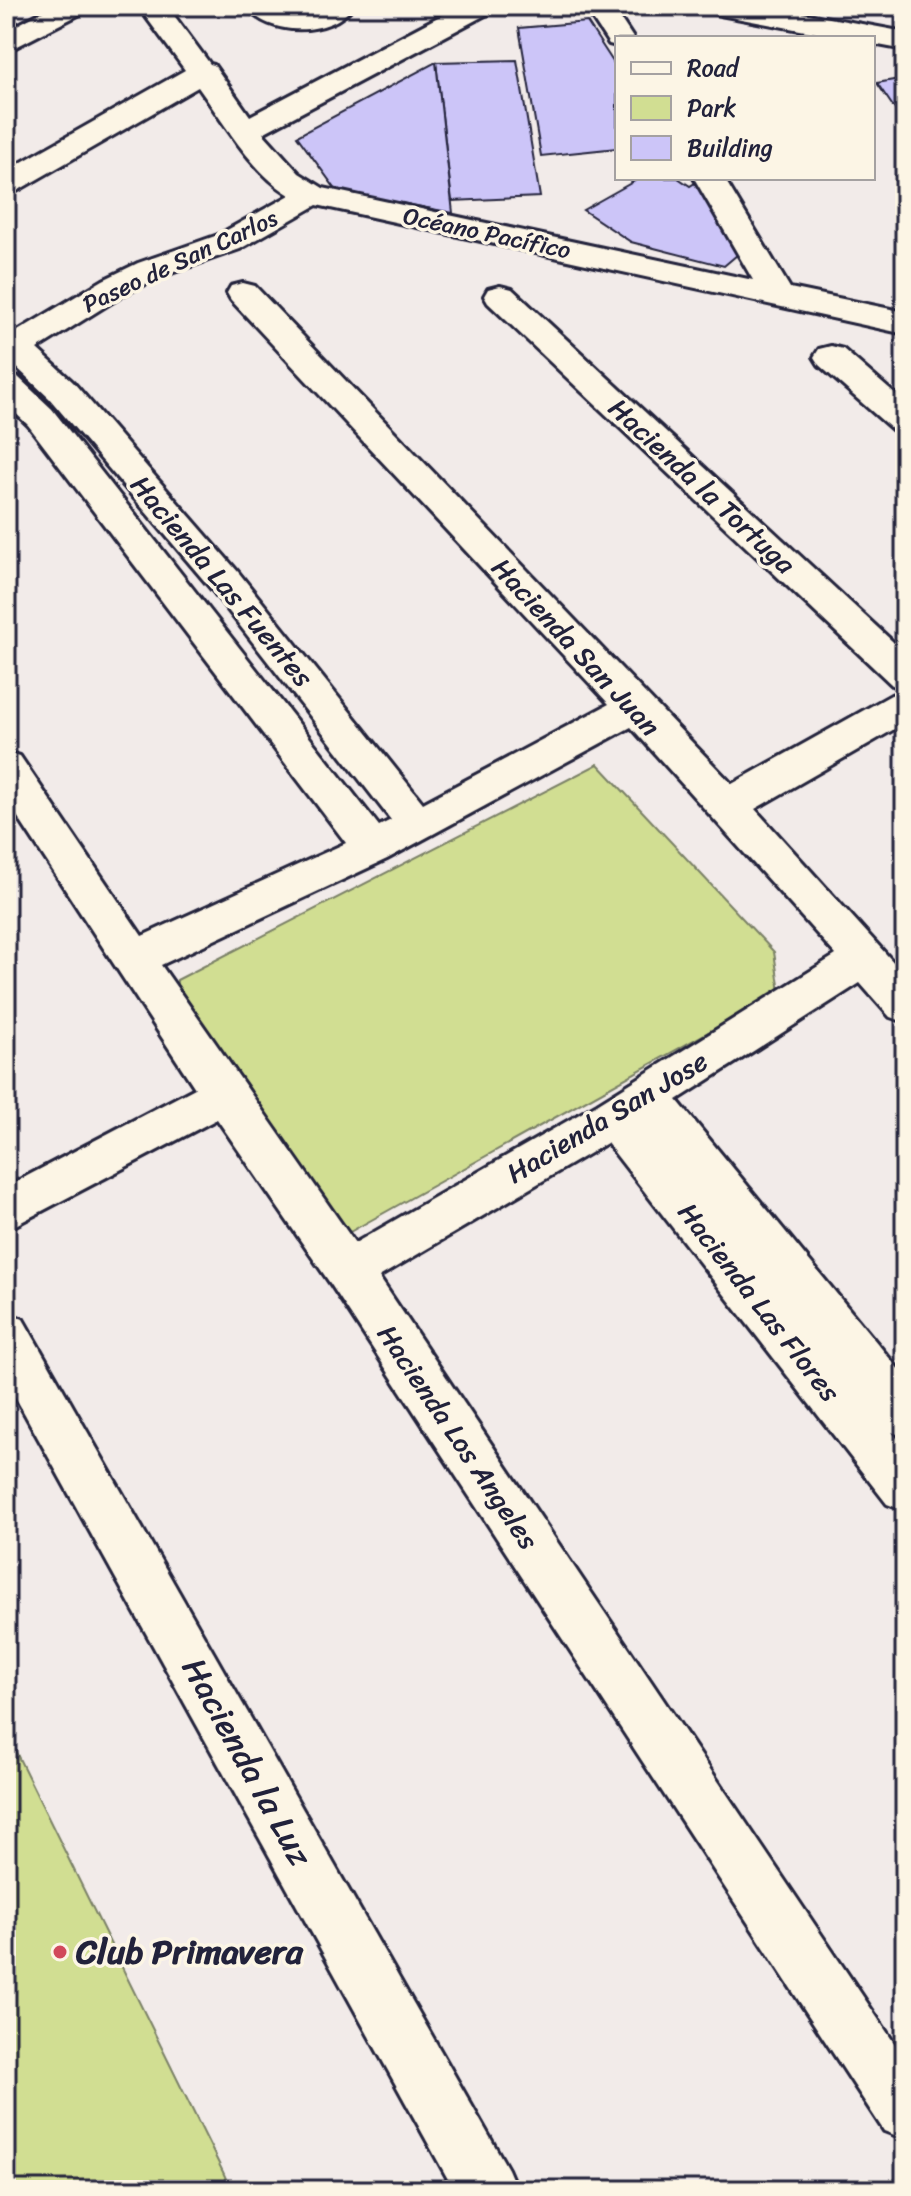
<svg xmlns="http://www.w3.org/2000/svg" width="911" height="2196" font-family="Sriracha,sans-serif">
<rect width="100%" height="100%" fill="#f2ebe9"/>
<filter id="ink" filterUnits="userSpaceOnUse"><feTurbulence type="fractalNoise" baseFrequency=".0125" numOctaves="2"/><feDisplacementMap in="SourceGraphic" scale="16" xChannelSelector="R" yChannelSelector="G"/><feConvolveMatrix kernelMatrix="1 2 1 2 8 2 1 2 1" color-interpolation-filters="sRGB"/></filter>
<g filter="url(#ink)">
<!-- green -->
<g fill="#d1de92" stroke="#7a8066" stroke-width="2">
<polygon points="598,764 774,952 780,992 348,1233 176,999 177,980"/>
<polygon points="6,1732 223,2172 231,2190 6,2190"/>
</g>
<!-- building -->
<g fill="#ccc5f8" stroke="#22223b" stroke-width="2">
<polygon points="587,22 617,68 617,148 541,156 519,28"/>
<polygon points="517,60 540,197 452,201 436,62"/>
<polygon points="436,62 453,213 337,191 297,136"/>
<polygon points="905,78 905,124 877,83"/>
<polygon points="640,178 678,178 690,186 698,181 744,249 724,266 631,242 583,210"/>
</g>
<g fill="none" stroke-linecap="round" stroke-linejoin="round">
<!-- minor casing -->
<g stroke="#22223b" stroke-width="6">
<g id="minor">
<polygon points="53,6 88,6 84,12 6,52 6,31"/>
<path d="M138 6H167L210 64 214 65 250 116 459 6H495L491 12 263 133 299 173 323 188 753 280 694 178H724L790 288 905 312V334L317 205 240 249 160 277 125 294 37 349 73 382 239 573 423 803 609 704 231 300 227 293 231 286 243 283 255 286 732 784 891 695 905 691V723L755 809 905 975V1022L890 1017 860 983 677 1100 905 1377V1437L892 1432 905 1448V1511L887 1504 607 1143 379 1277 905 2059V2139L884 2131 332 1286 217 1119 6 1230V1187L195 1088 6 799V752L20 756 142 936 346 843 28 425 6 404V374L18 377 52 409 379 826 391 820 213 591 49 398 11 362 6 364V338L103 280 138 263 218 235 290 195C251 171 225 124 198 87L17 191 6 193V171L185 70ZM631 727 836 955 597 1104 355 1243 161 965 387 859Z"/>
<path d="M246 6H279L300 12 318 6H353C332 37 267 37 246 6Z"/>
<polygon points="584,6 612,6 633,38 617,38 617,46 609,44"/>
<polygon points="706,6 765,6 905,32 905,50 873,44 873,38 843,38 720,15 710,12"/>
<polygon points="500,286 512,289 905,653 905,689 892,685 488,303 484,296 488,289"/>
<polygon points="831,346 843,349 905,403 905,434 893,430 819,365 814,357 819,349"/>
<polygon points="6,1312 23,1319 508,2169 517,2190 454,2190 6,1380"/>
</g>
</g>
<!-- minor -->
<use href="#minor" fill="#fcf5e5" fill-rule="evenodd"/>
</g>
</g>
<!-- markers -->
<circle fill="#d1495b" stroke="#fcf5e5" stroke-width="3" cx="60" cy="1952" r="8"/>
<g text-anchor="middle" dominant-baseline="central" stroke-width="7" stroke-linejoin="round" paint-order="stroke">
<!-- far-street labels -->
<g font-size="24" fill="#22223b" stroke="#fcf5e5">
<text transform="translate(487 233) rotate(12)">Océano Pacífico</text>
<text transform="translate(180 261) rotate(-25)">Paseo de San Carlos</text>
</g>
<!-- street labels -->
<g font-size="28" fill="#22223b" stroke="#fcf5e5">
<text transform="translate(702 486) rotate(43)">Hacienda la Tortuga</text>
<text transform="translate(222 581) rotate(50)">Hacienda Las Fuentes</text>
<text transform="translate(576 647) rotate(47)">Hacienda San Juan</text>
<text transform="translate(607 1117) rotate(-31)">Hacienda San Jose</text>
<text transform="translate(759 1302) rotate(52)">Hacienda Las Flores</text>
<text transform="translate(458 1437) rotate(56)">Hacienda Los Angeles</text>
</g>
<!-- near-street labels -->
<g font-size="34" fill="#22223b" stroke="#fcf5e5">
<text transform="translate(247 1762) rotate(61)">Hacienda la Luz</text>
</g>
<!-- near-poi labels -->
<g font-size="34" font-weight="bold" fill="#22223b" stroke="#fcf5e5" text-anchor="start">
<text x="76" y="1952">Club Primavera</text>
</g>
</g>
<!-- margin -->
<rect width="911" height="2196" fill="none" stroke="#fcf5e5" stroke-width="32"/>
<rect x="16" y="16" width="879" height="2164" fill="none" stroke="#22223b" stroke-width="3" filter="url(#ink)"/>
<!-- legend -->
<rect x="615" y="36" width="260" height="144" fill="#fcf5e5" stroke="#a5a1a1" stroke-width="2"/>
<rect x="631" y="62" width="40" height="12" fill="#fcf5e5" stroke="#a5a1a1" stroke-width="2"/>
<text x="687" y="76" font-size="24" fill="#22223b">Road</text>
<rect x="631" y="96" width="40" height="24" fill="#d1de92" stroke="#a5a1a1" stroke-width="2"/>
<text x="687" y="116" font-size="24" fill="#22223b">Park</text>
<rect x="631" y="136" width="40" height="24" fill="#ccc5f8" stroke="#a5a1a1" stroke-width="2"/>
<text x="687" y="156" font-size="24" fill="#22223b">Building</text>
</svg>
